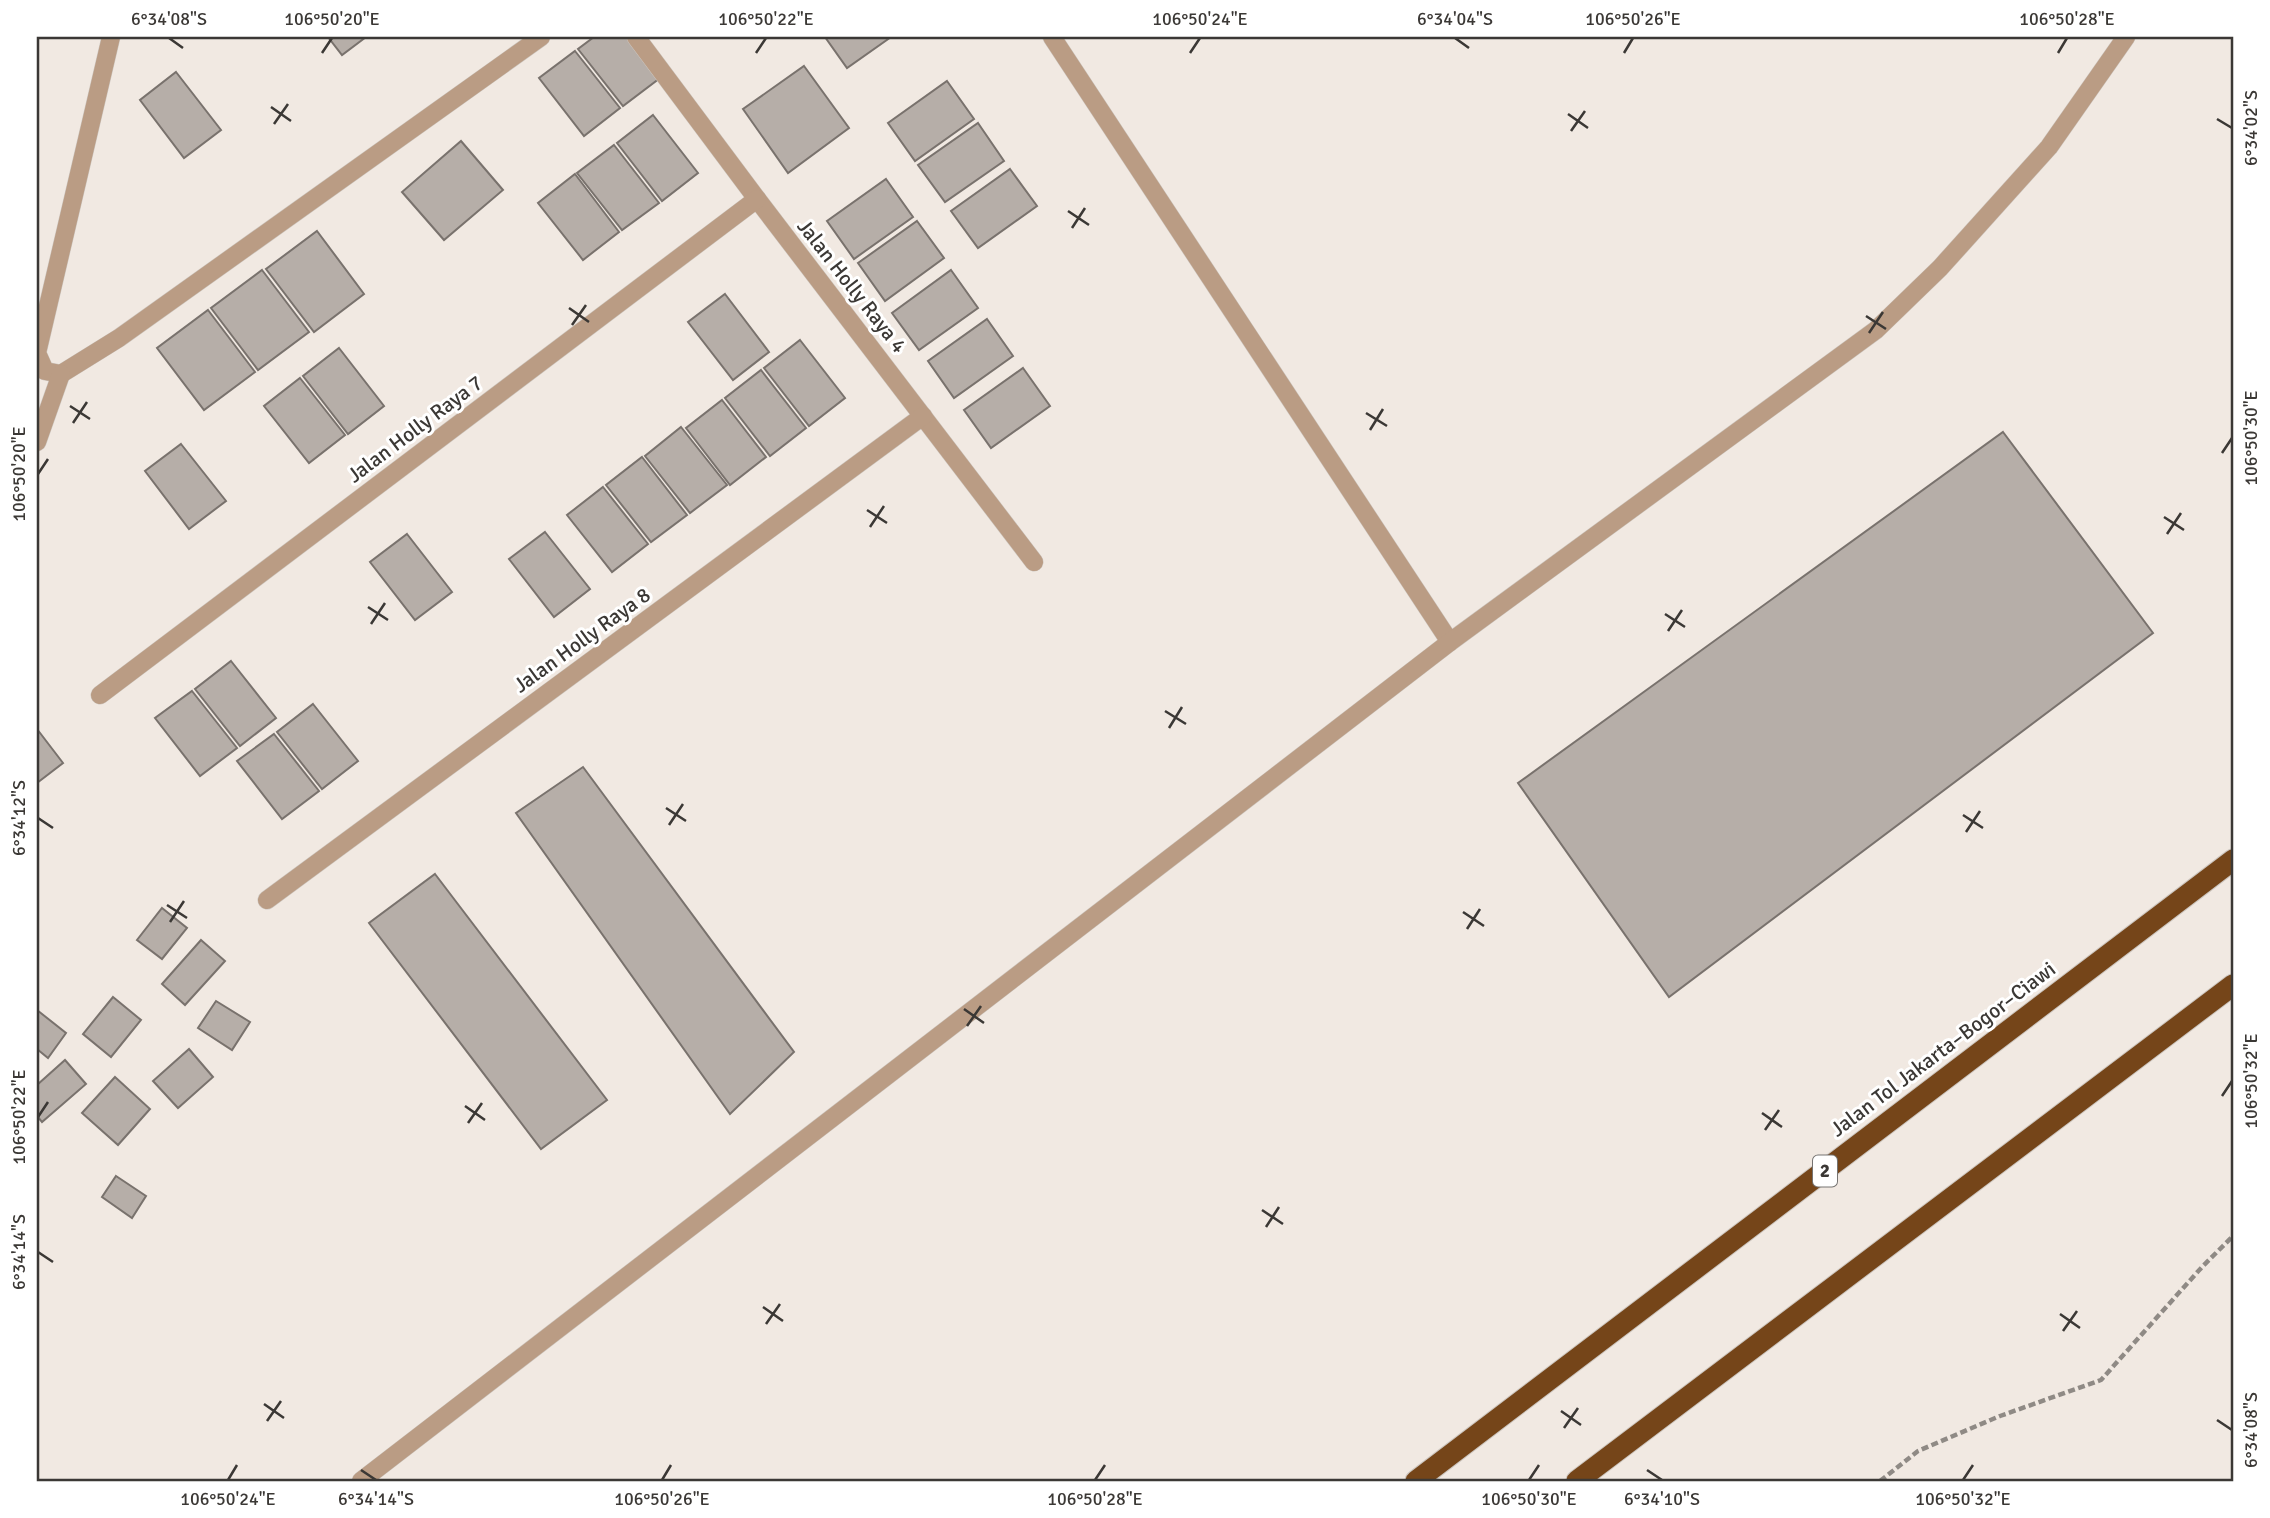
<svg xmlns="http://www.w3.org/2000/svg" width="2270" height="1518" font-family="Signika,sans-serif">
<rect width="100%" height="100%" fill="#f1e9e2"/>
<!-- building -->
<g fill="#b6aea8" stroke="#79726d" stroke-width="2">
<polygon points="328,37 366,37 342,55"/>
<polygon points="594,37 627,37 660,78 623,106 578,49"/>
<polygon points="825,37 891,37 847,68"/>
<polygon points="575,51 620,108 584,136 539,78"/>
<polygon points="804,66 849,128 788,173 743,109"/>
<polygon points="176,72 221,130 184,158 140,100"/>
<polygon points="947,81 974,119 915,161 888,123"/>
<polygon points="653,115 698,173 662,201 617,143"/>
<polygon points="978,123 1004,161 945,202 918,165"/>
<polygon points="461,141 503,190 444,240 402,192"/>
<polygon points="614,145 659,203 622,230 577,173"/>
<polygon points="1010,169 1037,206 978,248 951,211"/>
<polygon points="575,174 619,232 583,260 538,203"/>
<polygon points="886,179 913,217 854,259 827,221"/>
<polygon points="917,221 944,258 885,301 858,263"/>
<polygon points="317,231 364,294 314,332 266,269"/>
<polygon points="262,270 309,332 258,370 211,308"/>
<polygon points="951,270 978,308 919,350 892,313"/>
<polygon points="725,294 769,352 733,380 688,322"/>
<polygon points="208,310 255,372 204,410 157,348"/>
<polygon points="987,319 1013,356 954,398 928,361"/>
<polygon points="800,340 845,398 809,426 764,368"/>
<polygon points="339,348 384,406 348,434 303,376"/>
<polygon points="1023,368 1050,406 991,448 964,410"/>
<polygon points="761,370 806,428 770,456 725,398"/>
<polygon points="300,378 345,435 309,463 264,406"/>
<polygon points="722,400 766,457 730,485 686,428"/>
<polygon points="681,427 727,485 690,513 645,456"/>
<polygon points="2003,432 2153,633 1669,997 1518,783"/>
<polygon points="181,444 226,501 189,529 145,471"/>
<polygon points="642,457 687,515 651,542 606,485"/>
<polygon points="603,487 648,544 612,572 567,515"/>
<polygon points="545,532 590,589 554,617 509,559"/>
<polygon points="407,534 452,592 415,620 370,562"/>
<polygon points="231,661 276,718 240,746 195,689"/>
<polygon points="192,691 237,748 200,776 155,718"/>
<polygon points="313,704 358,761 322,789 277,732"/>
<polygon points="37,729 63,763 37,783"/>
<polygon points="274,734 319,791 282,819 237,761"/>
<polygon points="583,767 794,1052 730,1114 516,813"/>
<polygon points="435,874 607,1100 541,1149 369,923"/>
<polygon points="162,908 187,928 162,959 137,940"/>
<polygon points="201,940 225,961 185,1005 162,984"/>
<polygon points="113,997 141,1020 111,1057 83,1034"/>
<polygon points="216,1001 250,1022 232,1050 198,1028"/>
<polygon points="37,1010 66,1033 48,1058 37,1049"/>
<polygon points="189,1049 213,1077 178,1108 153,1081"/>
<polygon points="65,1060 86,1084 42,1122 37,1116 37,1085"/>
<polygon points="115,1077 150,1109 118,1145 82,1113"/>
<polygon points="116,1176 146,1196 132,1218 102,1197"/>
</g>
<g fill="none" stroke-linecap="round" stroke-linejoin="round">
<!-- street casing -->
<g stroke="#cdc6bf" stroke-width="19">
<g id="street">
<polyline points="111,37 37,353 45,371 61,374 119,338 541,37"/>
<polyline points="636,37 757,199 1034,562"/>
<polyline points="1052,37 1450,642"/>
<polyline points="37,442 61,374"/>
<polyline points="100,695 757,199"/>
<polyline points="267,900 923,416"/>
<polyline points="361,1481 1450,642 1876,330 1940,268 2049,147 2126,37"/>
</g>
</g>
<!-- highway casing -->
<g stroke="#cdc6bf" stroke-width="23">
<g id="highway">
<polyline points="1416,1481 2233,860"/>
<polyline points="1577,1481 2233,985"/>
</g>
</g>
<!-- path -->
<polyline stroke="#8f8a85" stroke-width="4.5" stroke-dasharray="7 3.5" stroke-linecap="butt" points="1880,1481 1918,1451 2000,1416 2101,1380 2202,1267 2233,1236"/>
<!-- street -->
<use href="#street" stroke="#ba9c84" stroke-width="18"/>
<!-- highway -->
<use href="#highway" stroke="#754519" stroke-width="21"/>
</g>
<!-- ticks -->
<path fill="none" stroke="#3b3835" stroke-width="2.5" d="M169 38 183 48M1455 38 1469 48M322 53 332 38M756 53 766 38M1190 53 1200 38M1624 53 1633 38M2058 53 2067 38M271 107 291 121M1568 114 1588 128M2217 119 2232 128M274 124 288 104M1571 131 1585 111M1068 211 1089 225M1072 228 1085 208M569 308 589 322M1866 316 1886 329M572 325 586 305M1869 333 1883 312M70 406 90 419M1366 413 1387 426M73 423 87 402M1370 430 1383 409M2222 453 2232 438M38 474 48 459M867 510 887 523M2164 517 2184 530M870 527 884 506M2167 534 2181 513M368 607 388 620M1665 614 1685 627M371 624 385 603M1668 631 1682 610M1165 711 1186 724M1169 728 1182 707M666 808 686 821M1963 815 1983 828M38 818 53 828M669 825 683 804M1966 832 1980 811M167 905 187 918M1463 912 1484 926M170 922 184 901M1467 929 1480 909M964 1009 984 1023M967 1026 981 1006M2222 1096 2232 1081M465 1106 485 1120M1762 1113 1782 1127M38 1117 48 1102M468 1123 482 1103M1765 1130 1779 1110M1262 1210 1283 1224M1266 1227 1279 1207M38 1252 53 1262M763 1307 783 1321M2060 1314 2080 1328M766 1324 780 1304M2063 1331 2077 1311M264 1404 284 1418M1561 1411 1581 1425M2217 1420 2232 1430M267 1421 281 1401M1564 1428 1578 1408M361 1470 376 1480M1647 1470 1662 1480M228 1480 237 1465M662 1480 671 1465M1095 1480 1105 1465M1529 1480 1539 1465M1963 1480 1973 1465"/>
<g text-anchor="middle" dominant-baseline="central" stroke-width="6" stroke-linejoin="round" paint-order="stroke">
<!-- shield labels -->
<rect fill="#fff" stroke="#767472" stroke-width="2" x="1813" y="1155.5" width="24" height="31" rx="5"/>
<g font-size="19" font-weight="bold" fill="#3b3835">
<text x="1825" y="1171">2</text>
</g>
<!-- street labels -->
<g font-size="21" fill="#3b3835" stroke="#fff">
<text transform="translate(852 286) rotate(52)">Jalan Holly Raya 4</text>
<text transform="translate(415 429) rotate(-37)">Jalan Holly Raya 7</text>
<text transform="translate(582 640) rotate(-36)">Jalan Holly Raya 8</text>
<text transform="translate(1943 1049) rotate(-37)">Jalan Tol Jakarta–Bogor–Ciawi</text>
</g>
</g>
<!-- border -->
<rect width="2270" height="1518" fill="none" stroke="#ffffff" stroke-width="77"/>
<rect x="38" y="38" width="2194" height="1442" fill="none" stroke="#3b3835" stroke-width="2.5"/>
<g font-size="18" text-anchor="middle" fill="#3b3835">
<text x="169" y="25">6°34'08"S</text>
<text x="332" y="25">106°50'20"E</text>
<text x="766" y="25">106°50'22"E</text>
<text x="1200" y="25">106°50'24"E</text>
<text x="1455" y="25">6°34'04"S</text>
<text x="1633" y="25">106°50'26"E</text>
<text x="2067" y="25">106°50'28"E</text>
<text transform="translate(2251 128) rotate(-90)" y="6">6°34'02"S</text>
<text transform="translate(2251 438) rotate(-90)" y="6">106°50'30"E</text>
<text transform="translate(19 474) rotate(-90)" y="6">106°50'20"E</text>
<text transform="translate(19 818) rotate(-90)" y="6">6°34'12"S</text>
<text transform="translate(2251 1081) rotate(-90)" y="6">106°50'32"E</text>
<text transform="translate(19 1117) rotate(-90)" y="6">106°50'22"E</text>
<text transform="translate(19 1252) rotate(-90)" y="6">6°34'14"S</text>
<text transform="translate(2251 1430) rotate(-90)" y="6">6°34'08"S</text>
<text x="228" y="1505">106°50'24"E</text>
<text x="376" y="1505">6°34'14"S</text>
<text x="662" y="1505">106°50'26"E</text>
<text x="1095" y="1505">106°50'28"E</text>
<text x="1529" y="1505">106°50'30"E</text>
<text x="1662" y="1505">6°34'10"S</text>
<text x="1963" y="1505">106°50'32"E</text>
</g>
</svg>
